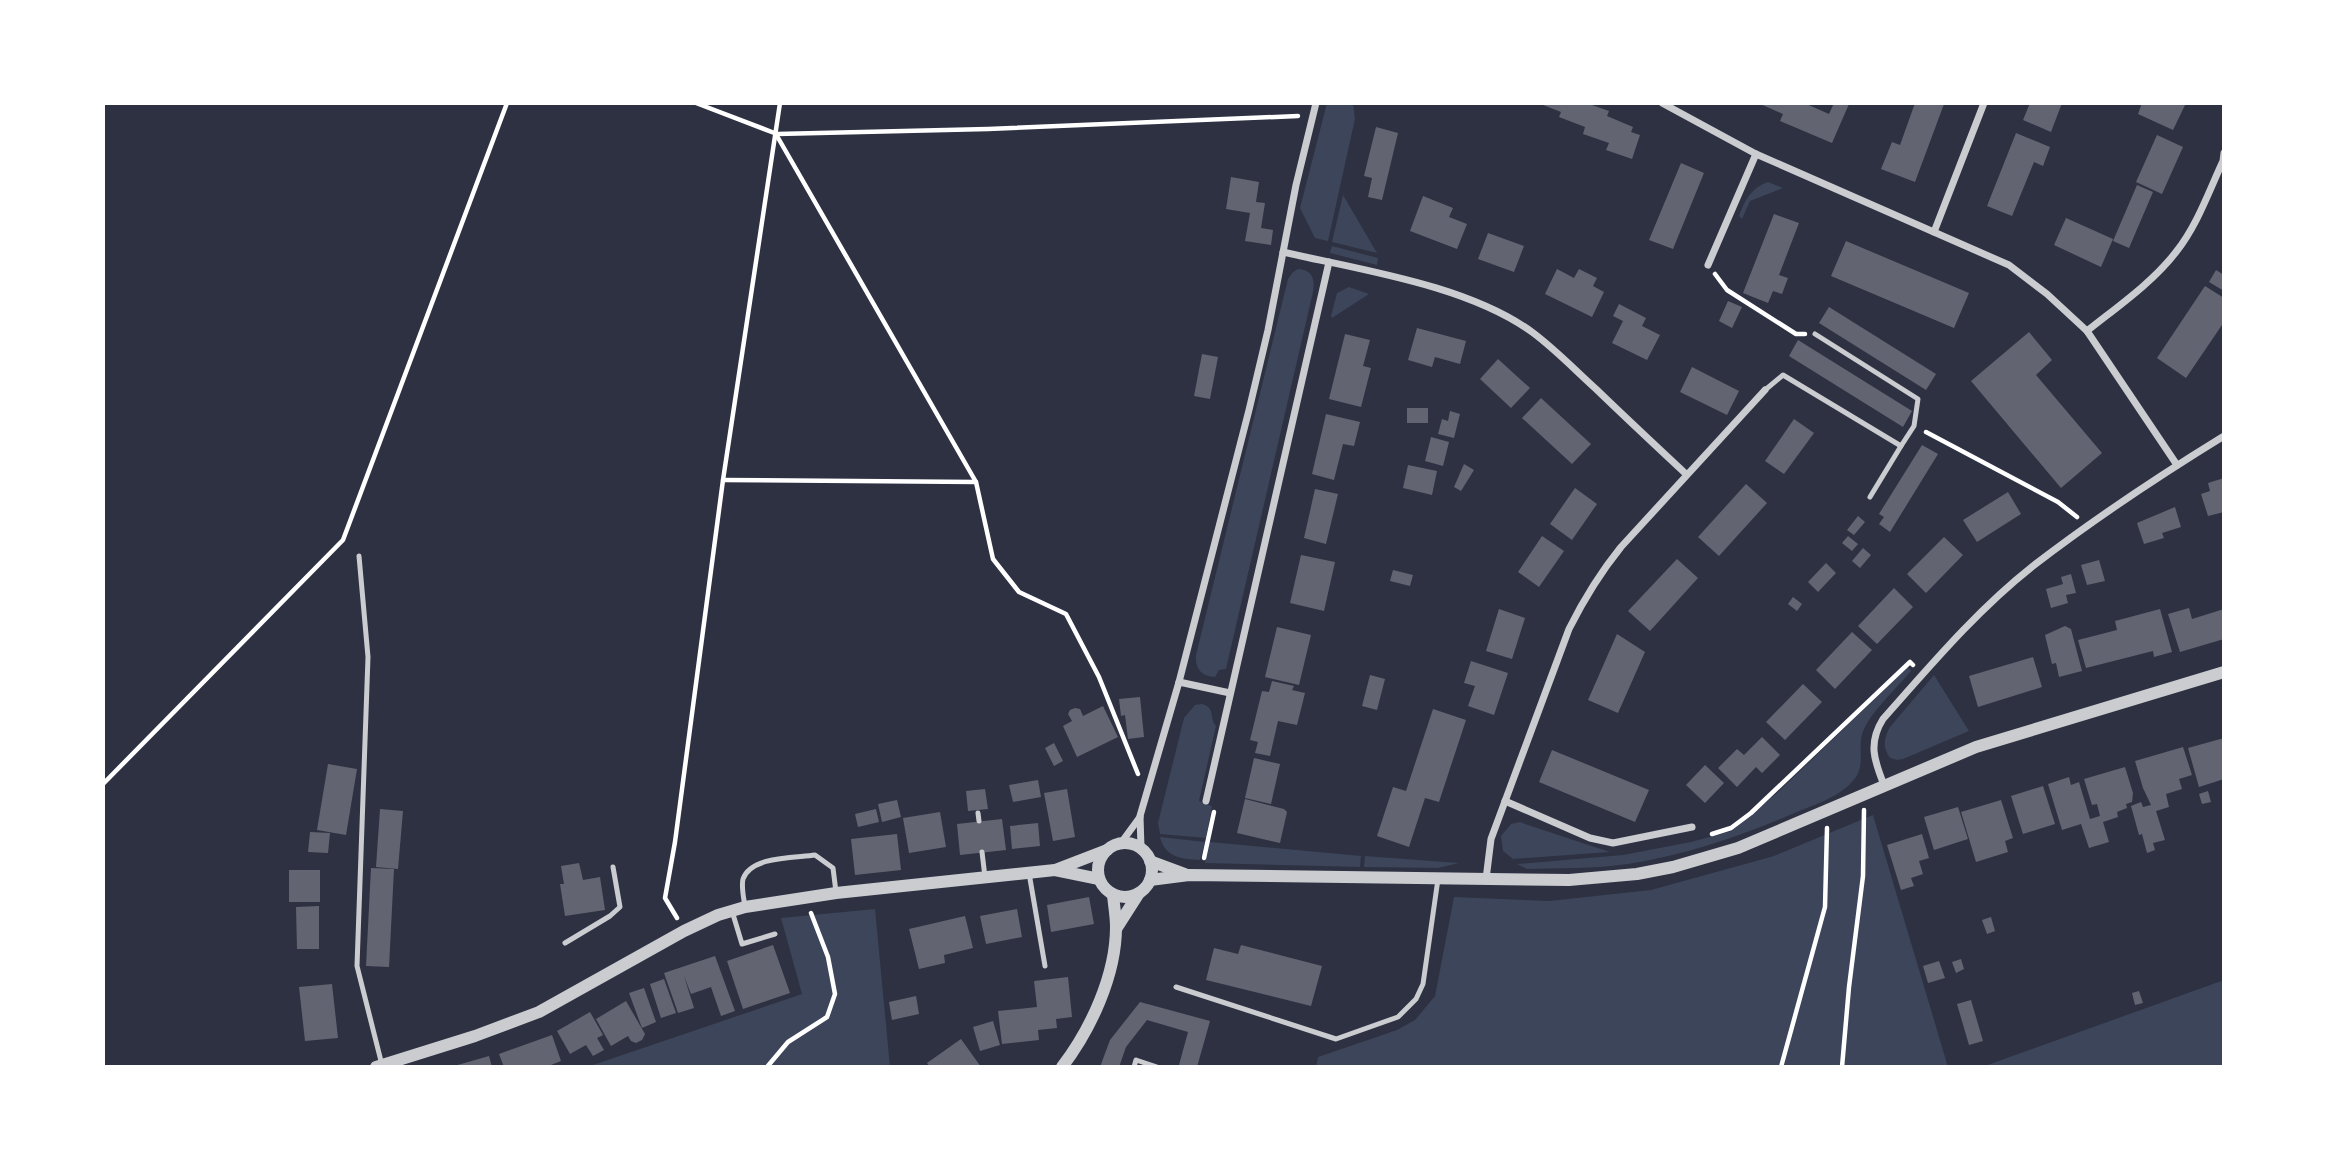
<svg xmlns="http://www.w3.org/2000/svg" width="2327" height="1170" font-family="Karla,sans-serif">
<rect width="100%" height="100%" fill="#2d3142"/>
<!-- green -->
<g fill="#3c4559">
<polygon points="1327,103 1353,103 1355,119 1328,241 1315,238 1300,208"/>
<path d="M1768 182 1783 188 1750 201 1742 219 1739 216C1745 200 1751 188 1768 182Z"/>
<polygon points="1343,195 1377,253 1332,242"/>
<polygon points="1332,246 1378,258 1377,265 1330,253"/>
<path d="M1298 269C1313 270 1315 279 1313 292L1226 669 1219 670 1215 677C1201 676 1195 669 1196 655L1288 279 1293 272Z"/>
<polygon points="1349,287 1369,294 1332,318 1331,316 1337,293"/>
<path d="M1908 667 1911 671C1897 688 1873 710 1864 729 1855 749 1869 765 1851 783 1836 799 1810 806 1790 815 1738 837 1685 855 1628 864 1595 869 1561 868 1527 869L1517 864 1623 855 1691 842 1731 831 1777 793Z"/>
<path d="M1934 675 1969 731 1903 759 1897 760 1890 758C1882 747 1884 738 1890 727Z"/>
<path d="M1202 704C1216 708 1209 718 1216 726L1199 801 1212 806 1206 838 1160 834 1158 823 1184 718 1195 705Z"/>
<polygon points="1873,815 1948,1067 1316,1067 1318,1057 1397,1030 1415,1020 1435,996 1454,897 1549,901 1651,890 1774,856"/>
<polygon points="1520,822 1528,825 1610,852 1513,859 1503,851 1501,836 1511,824"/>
<path d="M1160 837 1205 842 1200 860C1182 859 1165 858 1160 837Z"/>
<polygon points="1210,842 1361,856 1360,867 1205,863 1208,844"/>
<polygon points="1365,856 1459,863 1438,868 1364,867"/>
<polygon points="875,909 890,1067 587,1067 802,994 781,918"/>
<polygon points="2224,980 2224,1067 1982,1067"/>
</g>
<!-- building -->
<g fill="#626471">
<polygon points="1538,103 1593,103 1592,105 1609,111 1607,116 1633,127 1631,132 1640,135 1632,159 1606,150 1609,143 1583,134 1585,127 1559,117 1561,112"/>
<polygon points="1758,103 1804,103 1829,114 1834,103 1849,104 1832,143 1780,121 1783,114"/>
<polygon points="1915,103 1944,104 1915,182 1881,169 1892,142 1900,145"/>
<polygon points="2030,103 2062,103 2051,132 2023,120"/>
<polygon points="2142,103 2186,103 2173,130 2138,114"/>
<polygon points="1376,127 1398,133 1382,200 1368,197 1372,178 1364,176"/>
<polygon points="2016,133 2050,147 2043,166 2034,162 2012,216 1987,206"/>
<polygon points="2157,135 2183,147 2162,194 2136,182"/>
<polygon points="1681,163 1704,173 1673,249 1649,240"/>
<polygon points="1231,177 1259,182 1256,202 1265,203 1261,228 1273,230 1271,245 1245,241 1250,213 1226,209"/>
<polygon points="2137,185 2153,192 2129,248 2113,241"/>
<polygon points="1423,196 1453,208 1449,217 1467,224 1457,249 1410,231"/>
<polygon points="1774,214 1799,223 1779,275 1788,278 1782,294 1773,291 1768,303 1743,293"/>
<polygon points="2066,218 2113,239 2101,267 2054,245"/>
<polygon points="1488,233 1524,246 1514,272 1478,259"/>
<polygon points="1846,241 1969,293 1954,328 1831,276"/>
<polygon points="1557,269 1574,278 1579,269 1597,278 1593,286 1604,292 1592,317 1545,294"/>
<polygon points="2216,270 2224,275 2224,291 2209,282"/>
<polygon points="2205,286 2224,298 2224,322 2186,378 2157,358"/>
<polygon points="1728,301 1742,307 1732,328 1719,321"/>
<polygon points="1619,304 1646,318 1642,326 1660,335 1647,360 1612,343 1623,321 1613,316"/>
<polygon points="1829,307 1936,374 1926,390 1819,323"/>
<polygon points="1417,328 1466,341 1460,364 1435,357 1432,367 1408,360"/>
<polygon points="2029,332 2052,360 2036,375 2102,453 2061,488 1971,381"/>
<polygon points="1345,334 1370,340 1363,366 1371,368 1361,407 1329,399"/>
<polygon points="1798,340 1912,411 1903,427 1789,356"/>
<polygon points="1202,354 1218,357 1210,399 1194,396"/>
<polygon points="1498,359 1530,388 1511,408 1480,379"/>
<polygon points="1692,367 1739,391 1727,415 1680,392"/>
<polygon points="1541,398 1591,444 1572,464 1522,418"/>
<rect x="1407" y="408" width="21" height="15"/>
<polygon points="1450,411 1460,414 1454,438 1438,434 1442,419 1448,421"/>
<polygon points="1326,414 1360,422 1354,446 1343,444 1334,480 1312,474"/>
<polygon points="1794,419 1814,433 1784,474 1765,461"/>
<polygon points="1431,437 1449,442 1443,466 1425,461"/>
<polygon points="1922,445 1938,454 1890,532 1879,524 1884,517 1879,514"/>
<polygon points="1464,464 1474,470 1461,491 1454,487"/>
<polygon points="1408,465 1437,471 1432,495 1403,488"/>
<polygon points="2224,478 2224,512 2208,516 2201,494 2210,491 2208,483"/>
<polygon points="1746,484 1767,503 1719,556 1698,537"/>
<polygon points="1575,488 1597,504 1572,540 1550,524"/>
<polygon points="1315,489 1338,494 1326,544 1304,538"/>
<polygon points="2008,492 2021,514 1977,542 1963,520"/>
<polygon points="2175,507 2181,527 2162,533 2164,538 2144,544 2137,523"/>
<polygon points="1858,516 1865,522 1854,535 1847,530"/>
<polygon points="1542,536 1564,551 1539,587 1518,572"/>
<polygon points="1848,536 1858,544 1852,551 1842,543"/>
<polygon points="1944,537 1963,555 1926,593 1907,574"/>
<polygon points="1863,548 1871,555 1860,568 1852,561"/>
<polygon points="1301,555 1335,562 1324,611 1290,603"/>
<polygon points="1677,559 1698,578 1650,631 1628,611"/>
<polygon points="2099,560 2105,581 2087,585 2081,565"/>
<polygon points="1826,563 1836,573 1818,592 1808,582"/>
<polygon points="1393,570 1413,575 1410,586 1390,581"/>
<polygon points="2071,574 2076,593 2066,595 2068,603 2051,608 2046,589 2063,584 2061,577"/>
<polygon points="1894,588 1913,607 1877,644 1858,626"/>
<polygon points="1793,597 1802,604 1797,611 1788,604"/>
<polygon points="2189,608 2192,619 2224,609 2224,639 2180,652 2168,614"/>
<polygon points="1499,609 1525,618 1512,659 1486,651"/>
<polygon points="2160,609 2172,652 2154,657 2153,651 2086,668 2078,640 2117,630 2115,621"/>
<polygon points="2065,626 2071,629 2082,671 2059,677 2056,663 2052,664 2045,635"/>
<polygon points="1277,627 1311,635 1299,685 1265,677"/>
<polygon points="1852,632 1872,650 1835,689 1816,670"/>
<polygon points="1617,634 1645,652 1618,713 1588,700"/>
<polygon points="2033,657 2042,687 1978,707 1969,676"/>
<polygon points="1471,661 1508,673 1494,715 1468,706 1475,686 1464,683"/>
<polygon points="1370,675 1385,679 1377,710 1362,706"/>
<polygon points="1272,681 1294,686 1292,690 1305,693 1297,725 1278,721 1270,756 1255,753 1258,742 1250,740 1262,691 1269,692"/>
<polygon points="1803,684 1822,702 1785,740 1766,722"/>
<polygon points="1140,697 1144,737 1128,739 1125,715 1121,716 1119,699"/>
<polygon points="1103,706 1118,737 1077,757 1063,726 1072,721 1068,714 1070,710 1075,708 1080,709 1083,716"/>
<polygon points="1433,709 1466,720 1439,802 1425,798 1409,847 1377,836 1393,787 1406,791"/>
<polygon points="1762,737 1780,755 1762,773 1756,767 1737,787 1718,768 1737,749 1744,755"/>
<polygon points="2224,738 2224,779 2199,787 2188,748"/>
<polygon points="1054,743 1063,761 1054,766 1045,748"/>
<polygon points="2183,747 2192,775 2179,779 2182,789 2166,794 2169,807 2156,811 2165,840 2153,843 2155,850 2147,853 2142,834 2139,835 2131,806 2141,802 2143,807 2151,805 2143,788 2135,761"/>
<polygon points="1552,750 1649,790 1635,822 1539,782"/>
<polygon points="1254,758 1280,764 1271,804 1245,798"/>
<polygon points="328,764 357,769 346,835 317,830"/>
<polygon points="1705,765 1724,783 1705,803 1686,785"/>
<polygon points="2125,767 2133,793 2132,802 2126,804 2127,808 2117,812 2118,817 2103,822 2109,842 2089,848 2081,824 2062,830 2048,784 2069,777 2071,785 2079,782 2090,819 2100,816 2097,804 2092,805 2084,779"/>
<polygon points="1038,780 1041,797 1013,802 1009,785"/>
<polygon points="2043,786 2055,824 2023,834 2011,796"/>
<polygon points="985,789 988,809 968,811 966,791"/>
<polygon points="1067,789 1075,837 1053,841 1044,793"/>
<polygon points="2208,791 2211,802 2202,804 2199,794"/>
<polygon points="1245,799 1284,809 1287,812 1280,843 1237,833"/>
<polygon points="897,800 901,817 882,822 878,804"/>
<polygon points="2001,800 2013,838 2005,841 2008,852 1976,862 1961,812"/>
<polygon points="1958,807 1968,839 1934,850 1924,817"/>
<polygon points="380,809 403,811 398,869 376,867"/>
<polygon points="876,809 879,822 858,827 855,814"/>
<polygon points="940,812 946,847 909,853 903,818"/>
<polygon points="1002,819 1006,850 960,855 957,824"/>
<polygon points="1038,823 1040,846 1012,849 1010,826"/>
<polygon points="310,832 330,833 328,853 308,852"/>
<polygon points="897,834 901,870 855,875 851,839"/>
<polygon points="1922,834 1929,858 1919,861 1923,874 1911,878 1914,886 1901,890 1887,845"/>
<polygon points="579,863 583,880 600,877 605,910 565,916 560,884 564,884 561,866"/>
<polygon points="371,868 394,869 389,967 366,966"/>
<rect x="289" y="870" width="31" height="32"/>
<polygon points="1089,897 1094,924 1051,932 1047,905"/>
<polygon points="319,906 319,949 297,949 296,907"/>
<polygon points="1017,909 1022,937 986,944 980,916"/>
<polygon points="965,916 973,948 944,955 945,963 919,969 909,929"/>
<polygon points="1991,917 1995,931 1987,934 1982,920"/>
<polygon points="773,945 790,993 743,1009 727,961"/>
<polygon points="1241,945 1322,966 1311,1006 1206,980 1214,948 1238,954"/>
<polygon points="715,956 735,1011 721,1016 711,987 691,994 684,976 694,1008 678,1013 664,973"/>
<polygon points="1961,959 1964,969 1956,973 1952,962"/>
<polygon points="1939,961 1945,978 1928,983 1923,966"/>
<polygon points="1068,977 1072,1017 1056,1019 1057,1028 1038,1030 1039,1040 1002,1044 998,1011 1037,1007 1034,981"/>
<polygon points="664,979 676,1013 661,1018 650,984"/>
<polygon points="332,984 338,1038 305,1041 299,987"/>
<polygon points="644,988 656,1022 642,1028 629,993"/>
<polygon points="2139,991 2143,1003 2135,1005 2132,993"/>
<polygon points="916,996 919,1014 892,1020 889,1002"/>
<polygon points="1971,1000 1983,1041 1969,1045 1957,1004"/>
<polygon points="626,1001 645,1034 642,1040 636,1043 631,1041 628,1036 611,1046 596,1019"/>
<polygon points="1140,1002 1210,1021 1197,1067 1179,1065 1188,1032 1147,1020 1126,1047 1119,1067 1100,1067 1110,1040"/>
<polygon points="590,1012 603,1035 597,1038 604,1050 593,1056 586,1045 570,1054 557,1031"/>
<polygon points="993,1021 1000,1045 980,1051 973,1027"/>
<polygon points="552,1035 561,1061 546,1067 504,1067 499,1054"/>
<polygon points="961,1039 981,1067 930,1067 927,1063"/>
<polygon points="489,1056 492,1067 454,1067 454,1066"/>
</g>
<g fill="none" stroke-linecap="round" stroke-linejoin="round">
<!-- path -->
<g stroke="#fff" stroke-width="4.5">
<polyline points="696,103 777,134 988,129 1298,116"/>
<polyline points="777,136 976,482 993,559 1019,592 1066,614 1099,677 1138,774"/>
<polyline points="1715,274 1727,290 1796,334 1805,334"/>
<polyline points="1926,432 2058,502 2077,517"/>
<polyline points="723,480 976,482"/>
<polyline points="103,784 343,540 507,103"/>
<polyline points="1712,834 1731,828 1751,813 1910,662 1913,665"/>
<polyline points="1204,858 1214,812"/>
<polyline points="677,918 665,898 675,842 723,480 780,103"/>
<polyline points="767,1067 788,1042 827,1017 835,994 828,957 811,913"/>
<polyline points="1781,1067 1825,907 1827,828"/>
<polyline points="1842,1067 1849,987 1863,876 1864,810"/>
</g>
<!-- service -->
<g stroke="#caccd0" stroke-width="5">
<polyline points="1765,390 1783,375 1901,446 1914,426 1918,399 1815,334"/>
<polyline points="1870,497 1901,446"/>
<polyline points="359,556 368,657 357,966 382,1065"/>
<polyline points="978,813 979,821"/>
<polyline points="982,852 985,877"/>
<polyline points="1029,873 1045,966"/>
<path d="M745 907C744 899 741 887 743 879 751 856 795 858 815 855L833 868 836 892"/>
<polyline points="732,911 742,944 775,934"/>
<polyline points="565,943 610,916 620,907 613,867"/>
<polyline points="1176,987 1336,1039 1398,1017 1416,999 1423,984 1438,879"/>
<polyline points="1134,1067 1136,1060 1157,1067"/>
</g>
<!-- minor -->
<g stroke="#caccd0" stroke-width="7">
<polyline points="1662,103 1756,154 2009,265 2047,294 2087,331 2177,465"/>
<polyline points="1934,232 1984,103"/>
<path d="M1283 252C1361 270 1467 285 1532 332 1555 349 1575 370 1596 389 1626 418 1656 446 1686 474"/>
<polyline points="1708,265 1756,154"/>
<path d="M2087 331C2117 307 2152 283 2176 252 2197 226 2209 191 2223 161L2224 153"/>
<polyline points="1179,682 1230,693"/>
<path d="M1884 785C1874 760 1868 743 1883 719 1930 666 1977 610 2033 566 2094 519 2159 476 2224 436"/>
<polyline points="1206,801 1329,262"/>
<polyline points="1505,801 1590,838 1613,843 1692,827"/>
<polyline points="1121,843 1140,817"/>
<polyline points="1141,848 1140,816 1179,682 1249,410 1268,330 1296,185 1316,103"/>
<path d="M1486 879 1491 839 1569 629C1584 599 1600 573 1621 547L1765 390"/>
</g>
<!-- tertiary -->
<g stroke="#caccd0" stroke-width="12">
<circle cx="1125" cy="870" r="27"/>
<polyline points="1150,861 1185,874"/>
<polyline points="1055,870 1099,879"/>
<polyline points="1150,880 1189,875 1569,880 1637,874 1673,867 1738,848 1976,747 2224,672"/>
<polyline points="1116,929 1139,893"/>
<polyline points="376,1067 475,1036 539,1012 684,931 718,915 745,907 836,893 1055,870 1107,850"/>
<path d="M1062 1067C1091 1029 1116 975 1116 927 1116 916 1114 906 1113 895"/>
</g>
</g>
<!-- border -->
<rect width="2327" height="1170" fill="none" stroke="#ffffff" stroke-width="210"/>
</svg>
